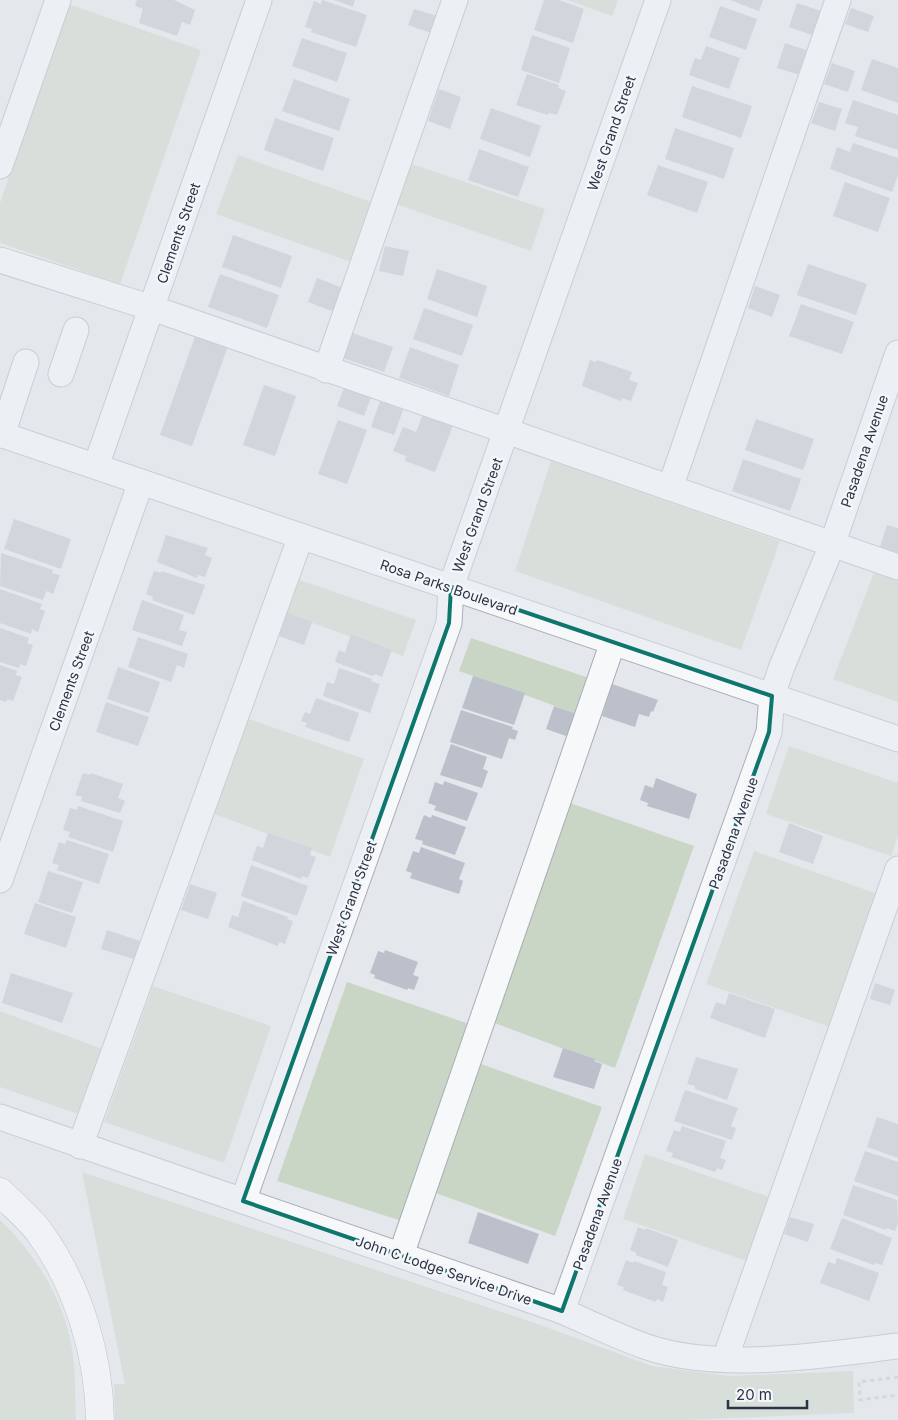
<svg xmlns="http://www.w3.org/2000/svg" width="898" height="1420" font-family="Inter,sans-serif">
<rect width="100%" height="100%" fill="#e4e7ec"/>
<!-- green -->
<g fill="#c9d6c5">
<polygon points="567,0 618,0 612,16"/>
<polygon points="68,4 201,50 120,284 0,243 0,203"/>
<polygon points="238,155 371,202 351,262 216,214"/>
<polygon points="412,164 545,209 531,251 396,204"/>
<polygon points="551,461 780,541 741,650 515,571"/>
<polygon points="874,573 898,581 898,702 833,679"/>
<polygon points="297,579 416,620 403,656 285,613"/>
<polygon points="471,638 589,678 577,714 459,671"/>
<polygon points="246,718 364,759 330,857 214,814"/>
<polygon points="789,746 898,783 898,836 891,856 766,814"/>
<polygon points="570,803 694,846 615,1068 492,1022"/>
<polygon points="754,851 878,894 830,1027 706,984"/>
<polygon points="347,982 472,1025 402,1221 277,1181"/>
<polygon points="153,986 271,1026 224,1163 104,1122"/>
<polygon points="0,1011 105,1050 81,1115 0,1087"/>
<polygon points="478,1063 602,1107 555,1236 430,1191"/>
<polygon points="645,1154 769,1197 747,1261 623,1219"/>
<polygon points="82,1172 538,1324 652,1366 729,1376 853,1371 854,1413 687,1420 115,1420 114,1384 125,1384"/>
<path d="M0 1220C35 1253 64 1300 72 1348 76 1371 75 1396 76 1420H0Z"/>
</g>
<!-- building -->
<g fill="#bbc0ca">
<polygon points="137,0 174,0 195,10 190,25 182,22 177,36 139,23 143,9 135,6"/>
<polygon points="322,0 367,15 356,47 311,32 312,29 305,27 314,1 321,4"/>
<polygon points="334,0 355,0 353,7"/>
<polygon points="544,0 559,0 584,9 573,43 534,30"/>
<polygon points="730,0 763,0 759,11"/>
<polygon points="797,3 821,11 812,35 789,27"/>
<polygon points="720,6 757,19 746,50 709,37"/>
<polygon points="851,8 874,16 868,32 845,24"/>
<polygon points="414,9 437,16 431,33 408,25"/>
<polygon points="532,35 570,48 559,83 521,70"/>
<polygon points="302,38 347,53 337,82 292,66"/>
<polygon points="785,43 809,51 800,75 777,68"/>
<polygon points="706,46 740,58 729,89 689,75 695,58 701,60"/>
<polygon points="872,59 898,68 898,103 861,90"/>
<polygon points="832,63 855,71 848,92 824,84"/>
<polygon points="527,74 559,85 558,88 566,91 557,115 549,113 548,115 516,105"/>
<polygon points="294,79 350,99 339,131 282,111"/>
<polygon points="692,86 752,106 741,138 682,117"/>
<polygon points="439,89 461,97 450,129 428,121"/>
<polygon points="853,100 898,115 898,150 855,136 858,127 845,123"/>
<polygon points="819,102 842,109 835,131 811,123"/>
<polygon points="491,108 541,126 530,157 480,139"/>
<polygon points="275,118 334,138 323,171 264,150"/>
<polygon points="675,128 734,148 724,179 665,159"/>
<polygon points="853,143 898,158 898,175 892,192 830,169 837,147 850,152"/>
<polygon points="479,149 529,167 518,197 468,180"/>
<polygon points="658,165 708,182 697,213 647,195"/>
<polygon points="845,182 890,198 878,232 833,216"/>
<polygon points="233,235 292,256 281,288 222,267"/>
<polygon points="385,246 409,251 403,276 379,271"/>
<polygon points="808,264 867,284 856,315 797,295"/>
<polygon points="437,269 487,286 477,317 427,299"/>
<polygon points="220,274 279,295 267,328 208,307"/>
<polygon points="317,278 343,288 334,312 308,302"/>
<polygon points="755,286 780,295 772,317 748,308"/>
<polygon points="801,304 854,322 842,354 789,336"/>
<polygon points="424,308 473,325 462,356 413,339"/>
<polygon points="352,333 393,347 384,372 343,358"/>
<polygon points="196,334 228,346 192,446 160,435"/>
<polygon points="410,347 459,365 449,396 399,378"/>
<polygon points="590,360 596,362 597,360 632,372 629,380 638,383 631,401 622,398 621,401 582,386"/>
<polygon points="346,383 373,392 364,416 337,406"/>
<polygon points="264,385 296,396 275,456 243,445"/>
<polygon points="380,401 403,410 394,435 371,427"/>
<polygon points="424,411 454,423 435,472 405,461 406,456 393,451 403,427 416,432"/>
<polygon points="756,419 814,439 803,470 745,450"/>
<polygon points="338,420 367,430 347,484 318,474"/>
<polygon points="743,459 801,479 790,511 732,491"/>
<polygon points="14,519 71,539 61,569 4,549"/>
<polygon points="887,525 898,528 898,553 880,547"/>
<polygon points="166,535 208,548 205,555 212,558 205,577 198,575 197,578 157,562"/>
<polygon points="1,553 53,570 52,573 60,575 53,594 46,591 43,600 0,586"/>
<polygon points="154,571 161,573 161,571 205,585 194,615 152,600 153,597 146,594"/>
<polygon points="0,589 42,604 40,609 45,611 38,632 32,629 31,634 0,623"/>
<polygon points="142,600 184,615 179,630 187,632 182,646 132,630"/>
<polygon points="287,613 312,622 304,645 279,636"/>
<polygon points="0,628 29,638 27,643 33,645 26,666 20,664 19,668 0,662"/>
<polygon points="351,634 392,650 382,677 374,674 373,676 335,662 339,650 345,653"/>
<polygon points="138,637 188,654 184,668 177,665 171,682 128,667"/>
<polygon points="0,665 17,671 16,675 22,677 13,701 7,699 6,702 0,700"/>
<polygon points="118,667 160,682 149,713 107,699"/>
<polygon points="339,668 372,679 371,681 380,684 370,713 323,696 327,682 334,684"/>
<polygon points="473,676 525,693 514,725 462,708"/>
<polygon points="612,684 658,700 653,712 651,711 649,717 639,714 635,727 602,716"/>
<polygon points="316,698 359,713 349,742 305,727 307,723 301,721 305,712 310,714"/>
<polygon points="106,702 149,717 138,746 96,732"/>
<polygon points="554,706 577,714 569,737 546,729"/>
<polygon points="461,710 513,727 512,729 518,731 515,740 509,738 502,759 450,742"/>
<polygon points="451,744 487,757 483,769 488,771 482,788 440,775"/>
<polygon points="83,773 90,775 91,773 123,784 118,798 125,801 120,813 81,801 82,797 75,795"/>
<polygon points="656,778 697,794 689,819 647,806 648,803 640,800 645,785 653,788"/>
<polygon points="444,781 478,793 467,821 434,810 436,806 428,803 435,782 443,785"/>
<polygon points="78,806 123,821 113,852 68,837 70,832 63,830 70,808 77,810"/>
<polygon points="424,815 431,818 432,815 466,827 455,855 422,844 423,841 415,839"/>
<polygon points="789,823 823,836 813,864 779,852"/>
<polygon points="268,833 312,848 310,855 316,857 308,878 302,876 301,879 252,860 257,846 263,848"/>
<polygon points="67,840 109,854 99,884 57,870 59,865 52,863 59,842 65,844"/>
<polygon points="421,847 465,863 459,879 463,881 459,894 410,878 412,873 406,871 413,851 419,853"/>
<polygon points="251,865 308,886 297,916 241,896"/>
<polygon points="48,871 83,882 72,913 38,902"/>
<polygon points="190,884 217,893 208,919 181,910"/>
<polygon points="243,901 288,917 287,919 293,921 285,944 279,942 278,946 228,927 232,915 238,917"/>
<polygon points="35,903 76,917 66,948 24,934"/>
<polygon points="107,930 146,943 140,961 101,949"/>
<polygon points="385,950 418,962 413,975 419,977 414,990 408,988 407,990 374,978 375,975 370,973 378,951 384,953"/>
<polygon points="11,973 73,993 62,1023 2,1003"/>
<polygon points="875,983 895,990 890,1005 870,999"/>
<polygon points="729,993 775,1009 765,1038 710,1018 716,1002 725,1005"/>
<polygon points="563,1048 595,1059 594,1061 602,1064 594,1089 553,1077"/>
<polygon points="696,1057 738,1069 727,1100 695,1089 695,1086 687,1084"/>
<polygon points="685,1090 738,1108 731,1126 736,1128 732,1140 674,1121"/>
<polygon points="877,1117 898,1124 898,1158 867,1147"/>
<polygon points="682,1126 726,1141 720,1158 726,1160 722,1170 717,1168 715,1172 671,1157 673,1153 666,1151 674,1130 680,1132"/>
<polygon points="865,1151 898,1162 898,1196 854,1181"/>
<polygon points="853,1185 897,1200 898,1223 895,1231 887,1228 886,1230 843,1215"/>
<polygon points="478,1212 539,1234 528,1264 468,1243"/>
<polygon points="790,1217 814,1224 808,1242 784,1234"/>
<polygon points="842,1218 892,1238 882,1265 875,1263 874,1265 830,1249"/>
<polygon points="638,1227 645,1230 646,1228 678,1240 668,1267 636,1255 636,1253 630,1250"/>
<polygon points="837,1258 879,1273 869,1301 820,1283 828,1262 835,1264"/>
<polygon points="626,1260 633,1263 634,1261 666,1272 662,1285 668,1287 663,1302 657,1299 656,1302 623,1290 624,1287 617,1285"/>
</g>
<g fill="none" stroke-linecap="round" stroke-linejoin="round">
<!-- minor casing -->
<g stroke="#a9aeb7" stroke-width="27">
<g id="minor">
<polyline points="0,166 58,0"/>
<polyline points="0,260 152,308 898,567"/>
<polyline points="326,370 455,0"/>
<polyline points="61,374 76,330"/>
<polyline points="0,434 898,739"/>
<polyline points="2,435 26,362"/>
<polyline points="96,466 259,0"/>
<polyline points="670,488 838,0"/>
<polyline points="0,880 141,482"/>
<path d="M0 1117 562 1311C590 1323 618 1337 647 1347 721 1372 822 1355 898 1346"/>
<polyline points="80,1146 301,536"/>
<polyline points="243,1201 449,623 451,587 658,0"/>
<polyline points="401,1255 613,642"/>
<polyline points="562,1311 769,732 772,696 781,669 832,545 898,353"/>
<polyline points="725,1359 898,869"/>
</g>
</g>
<!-- highway casing -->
<g stroke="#8b94a3" stroke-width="29">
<path id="highway" d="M0 1192C13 1205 29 1218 40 1233 78 1286 99 1355 100 1420"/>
</g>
<!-- path -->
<polyline stroke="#c2c5cb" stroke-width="3" stroke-dasharray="4 4" stroke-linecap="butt" points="898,1377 859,1382 860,1400 898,1395"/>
<!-- minor -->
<use href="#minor" stroke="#f7f8fa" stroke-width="25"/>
<!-- highway -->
<use href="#highway" stroke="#fff" stroke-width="28"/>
</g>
<!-- marked area -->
<path d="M0 0H898V1420H0ZM451 587 772 696 769 732 562 1311 243 1201 449 623Z" fill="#e4e7ec" fill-opacity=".55" fill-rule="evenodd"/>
<path fill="none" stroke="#0f766e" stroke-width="4" stroke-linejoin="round" d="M451 587 772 696 769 732 562 1311 243 1201 449 623Z"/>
<g text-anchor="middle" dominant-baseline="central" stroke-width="5" stroke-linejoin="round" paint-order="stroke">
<!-- street labels -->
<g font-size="14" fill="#2b3445" stroke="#f4f6f9">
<text transform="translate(611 133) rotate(-71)">West Grand Street</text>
<text transform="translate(178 233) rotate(-71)">Clements Street</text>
<text transform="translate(864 451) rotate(-71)">Pasadena Avenue</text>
<text transform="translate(477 515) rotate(-70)">West Grand Street</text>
<text transform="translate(449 587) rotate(19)">Rosa Parks Boulevard</text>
<text transform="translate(71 681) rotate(-70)">Clements Street</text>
<text transform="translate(733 833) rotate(-70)">Pasadena Avenue</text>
<text transform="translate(351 898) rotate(-70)">West Grand Street</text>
<text transform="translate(597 1214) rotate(-70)">Pasadena Avenue</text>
<text transform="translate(444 1270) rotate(19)">John C Lodge Service Drive</text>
</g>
</g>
<!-- scale -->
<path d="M728 1400v8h79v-8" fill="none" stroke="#2b3445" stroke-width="2.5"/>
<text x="736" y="1400" font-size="15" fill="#2b3445" stroke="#f4f6f9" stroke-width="4" paint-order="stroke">20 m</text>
</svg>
